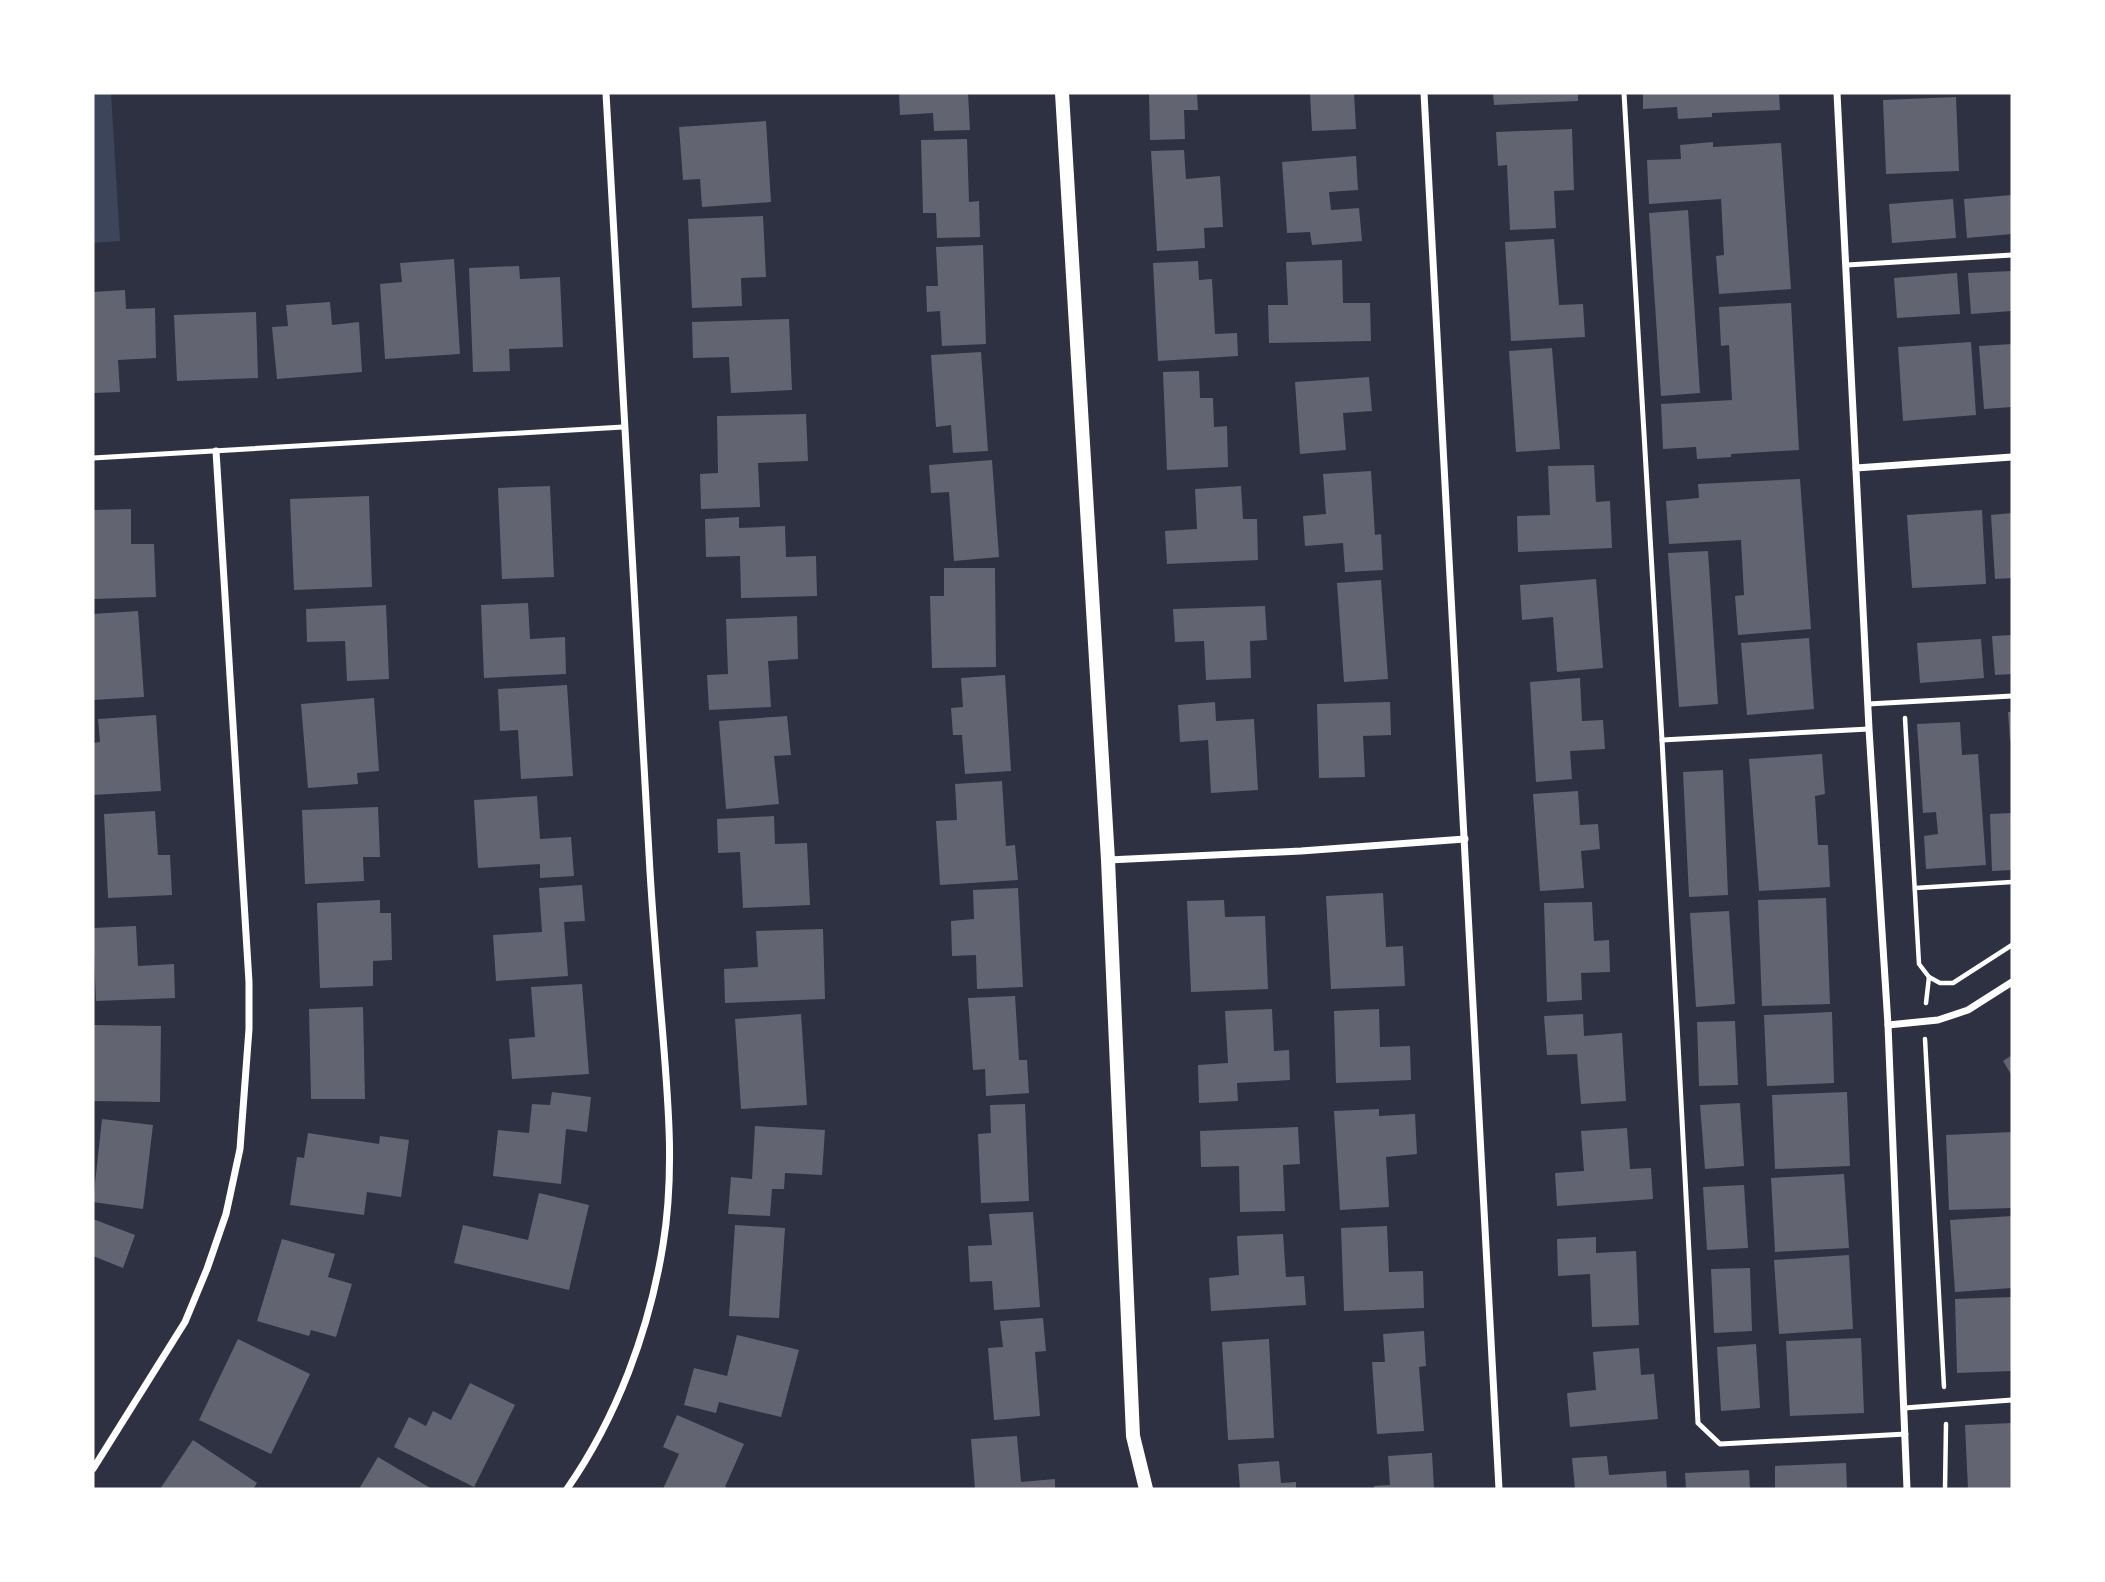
<svg xmlns="http://www.w3.org/2000/svg" width="2105" height="1582" font-family="'IBM Plex Serif',serif">
<rect width="100%" height="100%" fill="#2d3142"/>
<!-- green -->
<polygon fill="#3c4559" points="93,93 111,93 120,241 93,243"/>
<!-- building -->
<g fill="#626471">
<polygon points="899,93 968,93 970,130 934,131 933,113 900,115"/>
<polygon points="1149,93 1197,93 1198,110 1184,110 1185,139 1150,140"/>
<polygon points="1310,93 1354,93 1356,129 1312,131"/>
<polygon points="1493,93 1578,93 1578,101 1494,105"/>
<polygon points="1643,93 1779,93 1780,110 1712,113 1712,117 1678,119 1677,107 1643,109"/>
<polygon points="1956,97 1959,171 1886,174 1883,100"/>
<polygon points="766,121 771,202 702,207 700,179 683,180 679,127"/>
<polygon points="1572,129 1574,190 1554,191 1556,228 1510,230 1507,165 1498,166 1496,132"/>
<polygon points="967,139 969,202 979,201 980,237 937,238 936,213 923,213 921,140"/>
<polygon points="1713,142 1713,147 1781,143 1791,289 1719,294 1716,256 1724,255 1721,199 1649,204 1647,160 1681,159 1680,145"/>
<polygon points="1184,150 1186,179 1220,176 1223,227 1204,228 1205,248 1157,251 1151,151"/>
<polygon points="1356,156 1358,190 1329,192 1331,210 1359,208 1362,241 1312,245 1310,232 1287,233 1282,162"/>
<polygon points="2012,195 2012,234 1967,238 1964,199"/>
<polygon points="1953,199 1956,238 1892,243 1889,204"/>
<polygon points="1688,210 1700,393 1661,396 1649,213"/>
<polygon points="763,216 766,277 741,278 742,306 692,308 688,219"/>
<polygon points="1554,239 1559,305 1583,304 1585,337 1511,341 1505,242"/>
<polygon points="983,245 986,344 942,346 940,311 927,312 926,286 938,286 936,247"/>
<polygon points="454,259 460,354 385,359 380,284 402,282 400,263"/>
<polygon points="1342,260 1343,303 1370,303 1371,341 1269,343 1268,305 1288,305 1286,262"/>
<polygon points="1198,261 1199,280 1212,279 1215,334 1237,333 1238,356 1158,361 1153,263"/>
<polygon points="519,266 520,279 560,277 563,347 509,349 510,371 473,372 469,268"/>
<polygon points="2012,271 2012,311 1971,314 1968,273"/>
<polygon points="1957,273 1960,314 1897,318 1894,278"/>
<polygon points="125,290 126,309 155,308 156,358 118,360 120,392 93,393 93,292"/>
<polygon points="330,302 332,325 359,322 362,372 277,379 272,327 288,326 286,305"/>
<polygon points="1791,303 1799,450 1731,454 1731,457 1697,459 1696,447 1663,449 1661,404 1732,400 1729,345 1721,346 1719,307"/>
<polygon points="256,312 258,378 177,381 174,315"/>
<polygon points="789,319 792,390 731,393 729,357 693,358 692,322"/>
<polygon points="1971,342 1976,415 1903,421 1898,347"/>
<polygon points="2012,344 2012,407 1984,409 1979,346"/>
<polygon points="1552,348 1560,449 1516,452 1509,351"/>
<polygon points="981,352 988,451 953,453 951,425 936,427 931,355"/>
<polygon points="1199,371 1200,398 1213,398 1214,427 1227,426 1228,467 1167,470 1163,372"/>
<polygon points="1369,377 1372,411 1343,413 1346,450 1300,454 1295,382"/>
<polygon points="806,414 808,461 758,463 760,507 701,509 700,474 718,473 717,416"/>
<polygon points="992,460 999,557 954,561 949,492 931,493 929,465"/>
<polygon points="1594,465 1596,502 1610,501 1612,548 1518,552 1517,516 1550,515 1548,466"/>
<polygon points="1371,471 1375,535 1381,534 1383,570 1345,572 1343,543 1305,546 1303,516 1326,514 1323,474"/>
<polygon points="1800,479 1811,629 1738,635 1735,596 1744,595 1741,540 1669,544 1666,501 1699,498 1698,484"/>
<polygon points="550,486 554,577 502,579 498,488"/>
<polygon points="1241,486 1243,519 1257,519 1258,560 1167,564 1165,531 1197,529 1195,489"/>
<polygon points="369,496 372,587 294,590 290,499"/>
<polygon points="131,509 131,544 154,544 156,597 93,599 93,510"/>
<polygon points="1982,510 1986,584 1912,588 1907,515"/>
<polygon points="2012,513 2012,578 1995,579 1991,515"/>
<polygon points="739,517 739,528 785,526 786,557 816,556 817,596 741,598 740,556 706,557 705,519"/>
<polygon points="1708,551 1718,704 1679,707 1668,553"/>
<polygon points="944,568 995,568 996,667 932,668 930,596 944,596"/>
<polygon points="1596,579 1603,668 1557,672 1553,617 1522,620 1520,585"/>
<polygon points="1381,580 1388,679 1344,682 1337,583"/>
<polygon points="528,603 530,639 565,637 566,674 484,678 481,605"/>
<polygon points="386,605 389,679 347,681 345,641 307,642 306,609"/>
<polygon points="1265,606 1267,640 1250,641 1251,678 1206,680 1204,641 1175,642 1173,609"/>
<polygon points="138,611 144,697 93,700 93,614"/>
<polygon points="797,616 798,659 768,661 771,707 709,710 707,675 728,674 726,619"/>
<polygon points="2012,635 2012,674 1995,675 1992,636"/>
<polygon points="1809,638 1814,709 1747,715 1741,643"/>
<polygon points="1981,639 1984,678 1920,683 1917,643"/>
<polygon points="1005,675 1011,771 965,774 962,735 953,735 951,708 963,707 961,678"/>
<polygon points="1580,678 1582,721 1603,720 1605,749 1570,751 1572,779 1536,782 1530,682"/>
<polygon points="567,685 573,776 521,779 518,730 500,731 498,689"/>
<polygon points="374,698 379,771 357,773 358,784 308,788 301,704"/>
<polygon points="1215,702 1216,721 1254,719 1258,790 1211,793 1208,740 1180,742 1178,705"/>
<polygon points="1390,702 1391,735 1363,736 1365,777 1319,778 1317,704"/>
<polygon points="2008,712 2012,712 2012,741 2010,741"/>
<polygon points="156,715 161,791 93,795 93,743 100,742 98,719"/>
<polygon points="787,716 791,755 774,756 779,804 726,809 719,721"/>
<polygon points="1960,722 1962,755 1978,754 1986,865 1926,869 1924,836 1938,834 1936,812 1923,813 1917,724"/>
<polygon points="1822,754 1825,794 1815,796 1818,845 1828,845 1830,887 1759,891 1749,759"/>
<polygon points="1723,770 1728,895 1689,897 1683,772"/>
<polygon points="1002,781 1006,846 1015,845 1018,880 940,885 936,821 957,820 955,784"/>
<polygon points="1578,791 1580,825 1598,824 1600,849 1581,851 1584,888 1540,891 1533,794"/>
<polygon points="537,796 540,839 571,837 574,876 540,878 540,864 478,868 474,800"/>
<polygon points="378,807 380,857 363,857 364,881 305,884 302,810"/>
<polygon points="155,811 158,855 170,855 172,895 108,898 104,814"/>
<polygon points="2012,813 2012,870 1992,871 1990,814"/>
<polygon points="774,816 775,844 807,843 810,905 743,908 740,852 718,853 717,819"/>
<polygon points="582,885 585,921 564,922 568,976 496,981 493,935 542,932 539,888"/>
<polygon points="1018,888 1023,987 977,989 976,955 952,956 951,921 974,919 973,890"/>
<polygon points="1383,893 1386,947 1403,946 1405,986 1331,989 1326,896"/>
<polygon points="1826,898 1830,1004 1762,1006 1758,900"/>
<polygon points="380,900 380,913 391,913 392,960 373,961 373,986 320,988 317,903"/>
<polygon points="1224,900 1225,917 1265,916 1268,989 1191,992 1187,901"/>
<polygon points="1592,902 1594,941 1609,940 1610,972 1581,973 1582,1000 1547,1002 1544,903"/>
<polygon points="1729,911 1735,1004 1696,1007 1690,913"/>
<polygon points="136,926 138,966 174,964 175,998 96,1001 93,928"/>
<polygon points="823,929 825,999 725,1003 724,969 758,967 756,931"/>
<polygon points="582,984 589,1074 512,1079 509,1039 535,1037 531,987"/>
<polygon points="1015,996 1019,1060 1027,1060 1029,1093 986,1096 985,1069 973,1070 968,998"/>
<polygon points="363,1007 365,1099 311,1099 309,1009"/>
<polygon points="1272,1009 1274,1051 1289,1050 1290,1080 1237,1083 1238,1101 1199,1103 1198,1065 1228,1063 1225,1011"/>
<polygon points="1379,1009 1380,1047 1410,1046 1411,1080 1336,1083 1334,1011"/>
<polygon points="1832,1012 1834,1083 1767,1086 1764,1015"/>
<polygon points="801,1014 807,1105 741,1109 735,1019"/>
<polygon points="1583,1014 1584,1036 1622,1033 1626,1101 1581,1104 1577,1054 1547,1055 1544,1016"/>
<polygon points="1735,1021 1738,1085 1699,1086 1697,1022"/>
<polygon points="93,1025 161,1026 160,1102 93,1101"/>
<polygon points="2012,1055 2012,1076 2003,1061"/>
<polygon points="552,1092 591,1097 587,1132 566,1129 561,1184 493,1176 498,1130 529,1133 532,1104 550,1105"/>
<polygon points="1847,1092 1850,1166 1775,1169 1772,1095"/>
<polygon points="1740,1103 1744,1166 1705,1169 1700,1105"/>
<polygon points="1025,1104 1029,1201 981,1203 978,1134 991,1133 990,1105"/>
<polygon points="1379,1109 1379,1116 1415,1114 1417,1154 1386,1157 1389,1207 1340,1210 1334,1111"/>
<polygon points="102,1119 153,1125 143,1209 93,1202"/>
<polygon points="755,1126 825,1130 822,1175 785,1173 784,1189 772,1189 770,1216 728,1214 731,1177 752,1179"/>
<polygon points="1298,1127 1300,1164 1283,1165 1285,1211 1240,1212 1239,1166 1201,1167 1200,1131"/>
<polygon points="1627,1128 1630,1169 1651,1168 1653,1199 1557,1206 1555,1173 1584,1171 1581,1131"/>
<polygon points="2012,1132 2012,1208 1949,1210 1946,1135"/>
<polygon points="308,1133 379,1144 380,1136 409,1140 401,1197 367,1192 364,1215 290,1205 297,1157 304,1158"/>
<polygon points="1844,1174 1849,1248 1775,1252 1771,1178"/>
<polygon points="1744,1185 1748,1248 1707,1250 1703,1187"/>
<polygon points="539,1193 589,1205 569,1290 454,1263 463,1225 528,1240"/>
<polygon points="1033,1212 1040,1307 994,1310 992,1281 970,1282 968,1246 992,1245 989,1214"/>
<polygon points="2012,1216 2012,1288 1955,1292 1950,1220"/>
<polygon points="93,1219 135,1235 123,1268 93,1256"/>
<polygon points="735,1225 785,1228 779,1318 729,1316"/>
<polygon points="1387,1226 1389,1272 1423,1271 1424,1308 1344,1311 1341,1228"/>
<polygon points="1283,1234 1286,1277 1304,1276 1306,1305 1211,1311 1209,1278 1239,1275 1237,1236"/>
<polygon points="1596,1237 1596,1253 1636,1251 1639,1325 1592,1327 1590,1274 1558,1276 1557,1239"/>
<polygon points="282,1239 335,1254 328,1277 352,1284 336,1337 311,1330 309,1336 257,1321"/>
<polygon points="1849,1255 1853,1329 1779,1334 1774,1260"/>
<polygon points="1750,1268 1752,1331 1714,1333 1711,1269"/>
<polygon points="2012,1297 2012,1371 1957,1373 1955,1299"/>
<polygon points="1043,1318 1046,1351 1035,1352 1040,1416 994,1420 988,1348 1003,1347 1000,1321"/>
<polygon points="1424,1331 1426,1366 1419,1367 1424,1431 1377,1434 1372,1362 1385,1362 1383,1334"/>
<polygon points="737,1335 799,1350 781,1417 719,1402 716,1413 684,1405 694,1368 727,1376"/>
<polygon points="1861,1338 1864,1413 1790,1416 1786,1341"/>
<polygon points="238,1339 310,1374 271,1454 199,1420"/>
<polygon points="1269,1339 1274,1438 1228,1440 1222,1342"/>
<polygon points="1756,1344 1760,1408 1721,1411 1717,1347"/>
<polygon points="1639,1348 1641,1375 1654,1374 1658,1419 1570,1427 1567,1393 1596,1390 1593,1352"/>
<polygon points="470,1383 515,1405 474,1487 394,1447 409,1417 426,1426 433,1411 451,1420"/>
<polygon points="677,1415 744,1444 725,1487 731,1489 663,1489 679,1454 663,1447"/>
<polygon points="2012,1423 2012,1489 1968,1489 1965,1425"/>
<polygon points="1017,1436 1021,1482 1055,1479 1055,1489 975,1489 971,1439"/>
<polygon points="193,1440 257,1483 253,1489 160,1489"/>
<polygon points="1432,1453 1434,1489 1374,1489 1374,1486 1390,1485 1388,1456"/>
<polygon points="1607,1456 1609,1475 1666,1471 1667,1489 1575,1489 1572,1458"/>
<polygon points="378,1457 432,1489 359,1489"/>
<polygon points="1279,1461 1281,1483 1296,1482 1296,1489 1240,1489 1238,1464"/>
<polygon points="1846,1463 1847,1489 1775,1489 1775,1466"/>
<polygon points="1749,1470 1750,1489 1686,1489 1685,1473"/>
</g>
<g fill="none" stroke-linecap="round" stroke-linejoin="round">
<!-- path -->
<g stroke="#fff" stroke-width="4.5">
<polyline points="1905,718 1919,964 1929,977 1926,1003"/>
<polyline points="1915,888 2012,882"/>
<polyline points="1929,977 1940,983 1953,983 2012,945"/>
<polyline points="1925,1039 1944,1387"/>
<polyline points="1945,1489 1946,1424"/>
</g>
<!-- service -->
<g stroke="#fff" stroke-width="5">
<polyline points="1624,93 1662,740 1698,1423 1720,1444 1906,1434"/>
<polyline points="1847,265 2012,255"/>
<polyline points="93,458 623,427"/>
<polyline points="1868,704 2012,696"/>
<polyline points="1662,740 1869,729"/>
<polyline points="1904,1408 2012,1400"/>
</g>
<!-- minor -->
<g stroke="#fff" stroke-width="7">
<polyline points="1424,93 1499,1489"/>
<polyline points="1837,93 1869,729 1888,1025 1907,1489"/>
<polyline points="1856,468 2012,457"/>
<polyline points="1108,860 1301,851 1465,839"/>
<polyline points="1888,1025 1938,1020 1968,1010 2012,982"/>
<polyline points="93,1469 185,1322 207,1269 226,1214 240,1149 249,1029 249,982 216,451"/>
<path d="M567 1489C617 1417 649 1331 663 1245 675 1172 668 1099 662 1025 657 968 652 911 649 854 633 601 620 347 606 93"/>
</g>
<!-- secondary -->
<polyline stroke="#fff" stroke-width="14" points="1062,93 1108,860 1133,1436 1146,1489"/>
</g>
<!-- border -->
<rect width="2105" height="1582" fill="none" stroke="#ffffff" stroke-width="189"/>
</svg>
